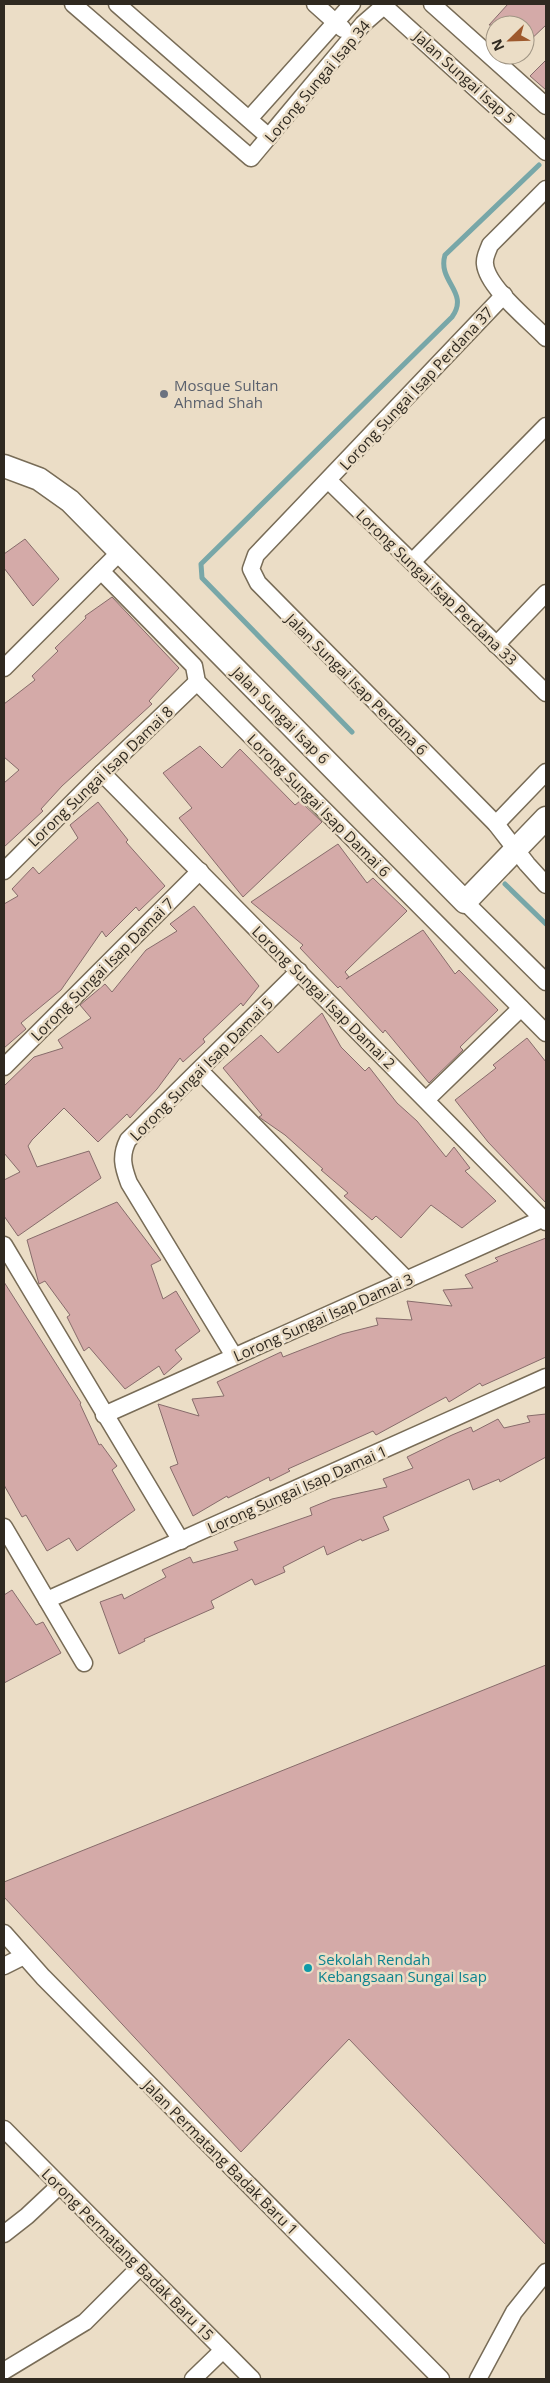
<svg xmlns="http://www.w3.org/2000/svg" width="550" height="2383" font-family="'Open Sans',sans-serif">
<rect width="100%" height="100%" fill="#ebddc6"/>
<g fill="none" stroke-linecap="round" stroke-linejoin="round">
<!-- stream -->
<g stroke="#78a7a8" stroke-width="5">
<path d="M352 732 202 578 201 564 452 317C470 292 437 282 445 255L539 165"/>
<polyline points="505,884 546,924"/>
</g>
</g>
<!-- building -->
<g fill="#d4aaa8" stroke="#876c6b">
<polygon points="508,4 546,4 546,25 525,45 525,25 489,25"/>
<polygon points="546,60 546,90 530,76"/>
<polygon points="25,539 59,579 33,606 4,568 4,554"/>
<polygon points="112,597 179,668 149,701 152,704 62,786 41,809 43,811 4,847 4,783 19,770 4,757 4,704 35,680 32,676 58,651 55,648 86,618 85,616"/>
<polygon points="200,746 222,768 240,749 295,805 300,801 322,822 243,897 179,818 192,808 163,773"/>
<polygon points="98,802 128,840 126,842 165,886 139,911 136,907 106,937 102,931 61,990 21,1023 26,1029 4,1048 4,904 18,896 12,889 33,867 39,874 78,838 70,825"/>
<polygon points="338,844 367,883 373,878 407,911 345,972 349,977 346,979 423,930 455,974 459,970 498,1010 460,1047 463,1050 429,1083 385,1030 383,1033 340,986 338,988 300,948 303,945 251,902"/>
<polygon points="194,906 259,986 243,1006 241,1003 203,1039 205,1042 183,1062 180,1058 157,1089 130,1118 127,1114 98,1142 64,1108 32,1140 28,1146 37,1167 89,1151 101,1178 18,1236 4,1216 4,1180 20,1172 4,1153 4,1086 34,1057 63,1048 58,1040 91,1018 80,1005 105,984 112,992 146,950 177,931 170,924"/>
<polygon points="322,1013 341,1047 365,1071 369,1067 397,1103 417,1121 446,1157 454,1147 470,1168 465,1171 496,1201 462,1228 431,1205 401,1238 376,1216 372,1220 344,1196 348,1193 321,1170 323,1169 285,1135 259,1117 262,1115 223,1068 261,1035 278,1053"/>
<polygon points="527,1038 546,1062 546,1203 488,1142 455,1100 496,1068 493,1065"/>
<polygon points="117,1202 161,1260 151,1265 163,1299 176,1291 200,1331 175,1350 182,1359 164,1375 159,1366 125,1389 89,1347 84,1351 67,1317 70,1315 45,1281 39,1284 27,1240"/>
<polygon points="546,1238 546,1357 482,1386 480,1383 449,1402 446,1397 376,1435 373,1431 288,1469 290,1471 270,1481 269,1477 228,1498 227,1496 193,1516 170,1467 178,1464 158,1404 199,1416 192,1399 224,1396 217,1382 281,1352 283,1357 342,1334 378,1325 376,1318 412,1320 407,1301 452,1306 443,1290 473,1288 465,1275 498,1261 495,1258"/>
<polygon points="4,1282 81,1403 80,1404 99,1445 101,1444 117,1466 112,1470 135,1510 77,1551 69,1538 47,1551 26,1515 22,1517 4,1485"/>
<polygon points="546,1414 546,1457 500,1482 499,1479 473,1490 469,1479 383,1517 389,1530 362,1541 361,1539 327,1555 324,1546 283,1567 285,1572 255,1585 252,1579 211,1601 214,1608 144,1639 145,1641 119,1654 100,1602 122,1594 124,1599 166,1577 162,1570 190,1557 193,1563 238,1550 234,1542 312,1515 310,1508 332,1499 387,1487 383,1479 413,1468 407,1457 452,1435 471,1427 473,1432 498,1419 504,1428 530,1422 527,1416"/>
<polygon points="12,1590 36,1625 43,1622 61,1653 4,1683 4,1595"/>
<polygon points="546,1665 546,2245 349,2039 241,2152 4,1897 4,1882"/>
</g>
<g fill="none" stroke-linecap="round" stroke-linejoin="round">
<!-- street casing -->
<g stroke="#786c57" stroke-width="19">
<g id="street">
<polyline points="73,4 251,158 363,24 386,4"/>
<polyline points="117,4 269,137"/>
<polyline points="315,4 343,29"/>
<polyline points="382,4 546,152"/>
<polyline points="432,4 546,106"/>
<polyline points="249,119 352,4"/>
<path d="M546 189 490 245C488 251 484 257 485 264 487 287 530 321 546 338"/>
<polyline points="504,295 256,555 251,569 258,583 496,824 527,864 546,885"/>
<polyline points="329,481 546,693"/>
<polyline points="412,562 546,426"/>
<polyline points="101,571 194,666 197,682 546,1033"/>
<polyline points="496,645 546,593"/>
<polyline points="4,668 120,552"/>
<polyline points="102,773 546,1222"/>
<polyline points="496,824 546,772"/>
<polyline points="4,871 102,773 197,682"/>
<polyline points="465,902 546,982"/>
<polyline points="4,1067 200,871"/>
<polyline points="200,1071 407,1280"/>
<polyline points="426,1100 521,1008"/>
<polyline points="4,1245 181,1541"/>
<path d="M234 1356 129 1183C123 1167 120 1156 128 1140L299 971"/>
<polyline points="104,1415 542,1219"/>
<polyline points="4,1527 84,1663"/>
<polyline points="47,1600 546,1377"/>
<polyline points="4,1933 43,1977 441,2379"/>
<polyline points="4,1966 24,1956"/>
<polyline points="4,2129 252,2379"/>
<polyline points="4,2234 27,2216 59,2186"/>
<polyline points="4,2371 85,2322 140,2267"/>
<polyline points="193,2379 223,2350"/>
<polyline points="478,2379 514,2312 546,2272"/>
</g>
</g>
<!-- secondary casing -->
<g stroke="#786c57" stroke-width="25">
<polyline id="secondary" points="4,466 39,479 70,501 465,902 546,818"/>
</g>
<!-- street -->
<use href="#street" stroke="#fff" stroke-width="16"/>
<!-- secondary -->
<use href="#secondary" stroke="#fff" stroke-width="22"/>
</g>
<!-- markers -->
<circle fill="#6b7280" stroke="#ebddc6" stroke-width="2" cx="164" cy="394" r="5"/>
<circle fill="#0f9aa8" stroke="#ebddc6" stroke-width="2" cx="308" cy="1968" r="5"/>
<g text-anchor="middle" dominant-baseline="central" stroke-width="5" stroke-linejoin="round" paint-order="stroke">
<!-- street labels -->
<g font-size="15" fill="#2f2920" stroke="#ebddc6">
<text transform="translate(465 77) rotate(42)">Jalan Sungai Isap 5</text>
<text transform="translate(317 81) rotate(-50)">Lorong Sungai Isap 34</text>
<text transform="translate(416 388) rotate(-47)">Lorong Sungai Isap Perdana 37</text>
<text transform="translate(437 587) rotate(44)">Lorong Sungai Isap Perdana 33</text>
<text transform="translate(357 684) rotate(45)">Jalan Sungai Isap Perdana 6</text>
<text transform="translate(281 715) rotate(45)">Jalan Sungai Isap 6</text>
<text transform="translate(100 776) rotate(-44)">Lorong Sungai Isap Damai 8</text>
<text transform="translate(319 805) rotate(45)">Lorong Sungai Isap Damai 6</text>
<text transform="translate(102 969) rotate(-45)">Lorong Sungai Isap Damai 7</text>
<text transform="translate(324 997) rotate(45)">Lorong Sungai Isap Damai 2</text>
<text transform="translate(201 1069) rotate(-45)">Lorong Sungai Isap Damai 5</text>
<text transform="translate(323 1317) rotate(-24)">Lorong Sungai Isap Damai 3</text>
<text transform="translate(297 1489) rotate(-24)">Lorong Sungai Isap Damai 1</text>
<text transform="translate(221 2157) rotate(45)">Jalan Permatang Badak Baru 1</text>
<text transform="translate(128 2254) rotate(45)">Lorong Permatang Badak Baru 15</text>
</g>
<!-- worship labels -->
<g font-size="15" fill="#5b616d" stroke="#ebddc6" text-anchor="start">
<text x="174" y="385">Mosque Sultan<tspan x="174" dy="17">Ahmad Shah</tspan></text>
</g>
<!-- culture labels -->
<g font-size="15" fill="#0d838f" stroke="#ebddc6" text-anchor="start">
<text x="318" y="1959">Sekolah Rendah<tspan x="318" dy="17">Kebangsaan Sungai Isap</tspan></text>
</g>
</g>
<!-- border -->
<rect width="550" height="2383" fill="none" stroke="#2f2920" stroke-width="10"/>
<!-- north arrow -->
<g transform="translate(510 40) rotate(247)"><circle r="24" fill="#ebddc6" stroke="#a09584"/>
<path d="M0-4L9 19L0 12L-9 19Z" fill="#9e592d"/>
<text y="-8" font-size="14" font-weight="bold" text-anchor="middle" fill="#2f2920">N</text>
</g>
</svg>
